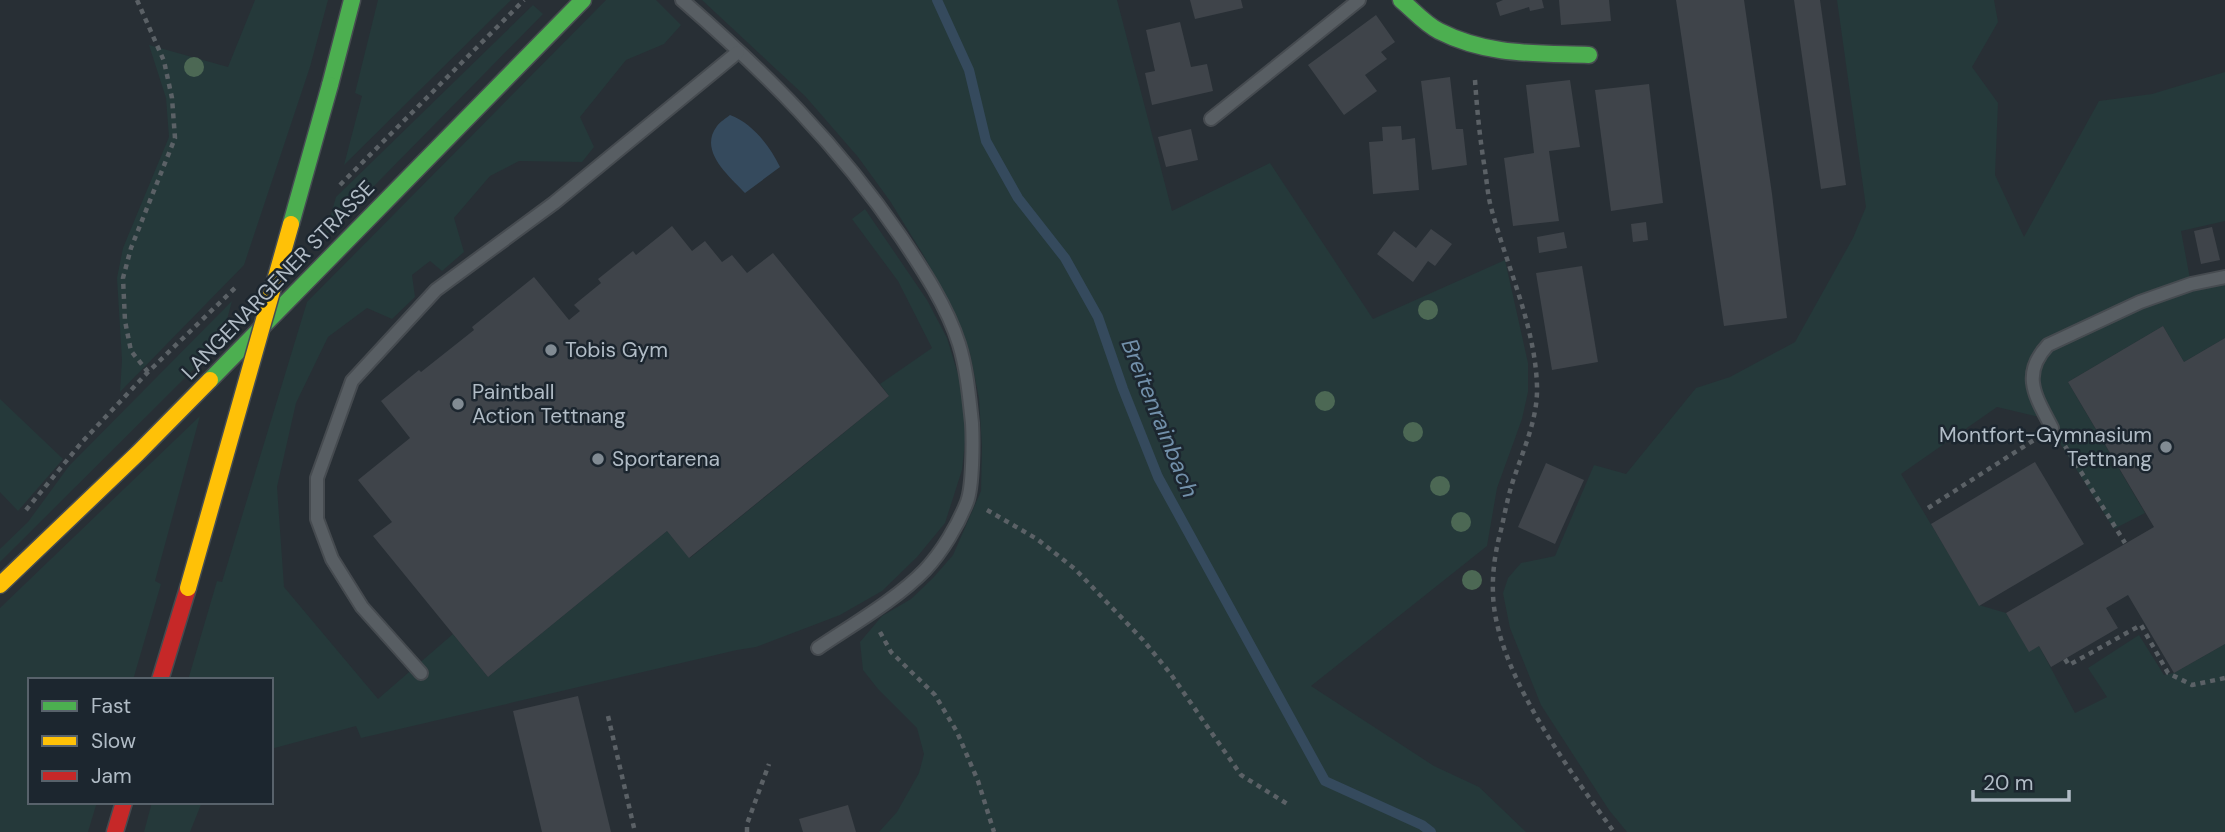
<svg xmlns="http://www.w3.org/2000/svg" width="2225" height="832" font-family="'DM Sans',sans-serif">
<rect width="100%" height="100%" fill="#282f35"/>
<!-- green -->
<g fill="#25393a">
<polygon points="255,0 328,0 310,67 244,265 120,392 122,360 117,278 123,248 169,137 166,98 149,45 228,67"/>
<polygon points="378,0 511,0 344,165 362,96 355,93"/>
<polygon points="606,0 656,0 681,25 664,44 626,60 580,117 594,147 582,162 519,161 490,176 454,218 464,252 442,271 430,261 412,275 415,297 392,319 367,308 328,337 296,403 277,487 284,587 378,699 453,634 488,677 667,531 690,558 889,396 880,384 932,348 898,281 852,219 865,209 927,300 947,338 960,381 966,432 962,470 945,523 917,557 882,591 840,615 756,647 737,650 361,738 356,726 271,749 271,680 188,680 217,581 222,582 307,302"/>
<polygon points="702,0 1117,0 1172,211 1270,163 1373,319 1505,260 1528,363 1528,392 1522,419 1497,488 1487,546 1311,686 1434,766 1479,787 1526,832 879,832 897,812 919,773 924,754 917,728 878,689 863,670 860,642 882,616 911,599 933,578 953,555 981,491 982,447 979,398 970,353 953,309 924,256 890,201 858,157 805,96"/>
<polygon points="1837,0 1994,0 1998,22 1972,67 1998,103 1995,175 2024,237 2099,101 2152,94 2225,72 2225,221 2181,231 2191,284 2225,277 2225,338 2184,362 2163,326 2068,382 2145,513 2114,529 2044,418 1997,407 1901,474 1979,605 2006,613 2029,651 2039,646 2075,713 2107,697 2088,668 2139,635 2164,675 2174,673 2225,644 2225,832 1627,832 1609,810 1541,705 1510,628 1503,593 1508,578 1521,563 1555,556 1594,465 1626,474 1696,388 1730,377 1795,342 1853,238 1866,207"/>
<polygon points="533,5 543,14 325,236 336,197"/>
<polygon points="232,301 221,342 0,562 0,549 28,522 69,466"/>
<polygon points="0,399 63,459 18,511 0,492"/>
<polygon points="200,416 155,581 161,584 133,680 30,680 30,802 97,802 88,832 0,832 0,608"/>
<polygon points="152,802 202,802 190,832 144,832"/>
</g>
<!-- water -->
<path fill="#354a5d" d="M730 115C752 123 770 146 780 167L745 193C729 176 698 151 717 126 720 122 726 118 730 115Z"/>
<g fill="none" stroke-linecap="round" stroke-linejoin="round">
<!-- stream -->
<polyline stroke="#354a5d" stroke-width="10" points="937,0 969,70 986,141 1018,198 1065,258 1098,317 1123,389 1158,477 1325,781 1422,825 1431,832"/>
</g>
<!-- building -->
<g fill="#3f444a">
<polygon points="1190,0 1241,0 1243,8 1195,19"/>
<polygon points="1503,0 1542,0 1544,8 1530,11 1529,7 1500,16 1496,3"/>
<polygon points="1559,0 1609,0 1611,21 1561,25"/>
<polygon points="1676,0 1744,0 1772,194 1787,318 1724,326"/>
<polygon points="1794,0 1820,0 1846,185 1821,189"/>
<polygon points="1376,15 1395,42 1381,52 1387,59 1365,75 1377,91 1344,115 1308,65"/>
<polygon points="1180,22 1191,67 1207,64 1213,91 1152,105 1145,73 1155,71 1146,30"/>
<polygon points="1450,77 1456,129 1463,129 1467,165 1432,170 1421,81"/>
<polygon points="1570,80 1580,147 1549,151 1559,221 1513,226 1504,158 1534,153 1526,85"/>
<polygon points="1649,84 1663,203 1611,211 1595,90"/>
<polygon points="1401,126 1402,140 1415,138 1419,190 1373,194 1369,142 1383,141 1382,127"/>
<polygon points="1191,129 1198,160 1166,167 1158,137"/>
<polygon points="1646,222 1648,240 1633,242 1631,224"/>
<polygon points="672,226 692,251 705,241 722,262 732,255 747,273 773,253 889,396 689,558 667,531 488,677 373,536 392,522 358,480 410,438 381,401 419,370 421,372 474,330 472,327 534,277 569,320 580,311 574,305 601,283 598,279 633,251 636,255"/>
<polygon points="2212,227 2220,260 2201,264 2194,231"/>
<polygon points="1431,229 1452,244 1435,266 1428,261 1413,282 1377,254 1394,231 1416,248"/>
<polygon points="1564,232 1567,248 1539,253 1537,237"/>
<polygon points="1582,266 1598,362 1552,370 1536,273"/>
<polygon points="2163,326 2184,362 2225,338 2225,644 2174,673 2128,595 2106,608 2118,628 2051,667 2039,646 2029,652 2006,613 2154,527 2068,382"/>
<polygon points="2035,462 2084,544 1979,606 1931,524"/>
<polygon points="1546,463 1584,480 1555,544 1518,527"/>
<polygon points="578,696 611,832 542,832 513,711"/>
<polygon points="848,805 856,832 803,832 799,819"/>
</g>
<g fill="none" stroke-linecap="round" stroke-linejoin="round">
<!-- lane casing -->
<g stroke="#464b50" stroke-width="16">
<g id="lane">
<path d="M682 0C766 73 838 145 901 237 923 270 947 306 959 344 967 370 969 396 972 423 973 440 973 486 967 502 958 525 942 552 925 570 897 599 852 625 818 648"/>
<polyline points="1211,119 1359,0"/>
<path d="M2052 428C2036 397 2020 375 2048 345L2140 302 2191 284 2225 277"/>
<polyline points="421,673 362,607 332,559 317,519 317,478 352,381 436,290 554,203 738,52"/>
</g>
</g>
<!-- fast casing -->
<g stroke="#464b50" stroke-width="19">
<g id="fast">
<path d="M1401 0C1413 10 1425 24 1439 31 1488 56 1536 53 1589 55"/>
<polyline points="330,85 352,0"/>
<polyline points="210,380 583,0"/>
</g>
</g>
<!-- slow casing -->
<g stroke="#464b50" stroke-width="19">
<polyline id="slow" points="0,585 138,453 210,380"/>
</g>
<!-- jam casing -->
<g stroke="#464b50" stroke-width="19">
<g id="jam">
<polyline points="160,680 188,588"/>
<polyline points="115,832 124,802"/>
</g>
</g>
<!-- path -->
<g stroke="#5b6166" stroke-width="4.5" stroke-dasharray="5 5" stroke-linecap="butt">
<polyline points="137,0 164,61 172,98 175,138 131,248 123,278 125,321 131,351 148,372"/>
<path d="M1475 80C1477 110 1480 140 1485 170 1487 183 1488 198 1492 211 1508 269 1535 326 1537 386 1538 418 1524 448 1514 478 1508 495 1505 513 1501 530 1493 559 1490 590 1496 619 1510 690 1572 774 1614 832"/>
<polyline points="340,185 524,0"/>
<polyline points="2065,446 2125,543"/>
<polyline points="1928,508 2034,440"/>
<polyline points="26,510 82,442 148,372 236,287"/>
<polyline points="987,510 1037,539 1075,569 1143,640 1170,673 1241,775 1289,805"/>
<polyline points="880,632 891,652 935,695 957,732 978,781 994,832"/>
<polyline points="2065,659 2069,665 2141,625 2168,673 2192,685 2225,678"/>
<polyline points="608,716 635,832"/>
<polyline points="747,832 747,824 769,764"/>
</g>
<!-- lane -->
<use href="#lane" stroke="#585e63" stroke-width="12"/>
<!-- fast -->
<use href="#fast" stroke="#4caf50" stroke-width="16"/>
<!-- slow -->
<use href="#slow" stroke="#ffc107" stroke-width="16"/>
<!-- jam -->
<use href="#jam" stroke="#c62828" stroke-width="16"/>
<!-- fast-bridge casing -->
<g stroke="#454c52" stroke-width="19" stroke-linecap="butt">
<polyline id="fast-bridge" points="291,224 330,85"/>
</g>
<!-- slow-bridge casing -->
<g stroke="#454c52" stroke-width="19" stroke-linecap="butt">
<polyline id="slow-bridge" points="188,588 291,224"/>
</g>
<!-- fast-bridge -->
<use href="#fast-bridge" stroke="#4caf50" stroke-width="16"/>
<!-- slow-bridge -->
<use href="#slow-bridge" stroke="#ffc107" stroke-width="16"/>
</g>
<!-- trees -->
<g fill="#4c6854">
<circle cx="194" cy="67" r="10"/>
<circle cx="1428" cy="310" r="10"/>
<circle cx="1325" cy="401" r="10"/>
<circle cx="1413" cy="432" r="10"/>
<circle cx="1440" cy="486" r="10"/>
<circle cx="1461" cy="522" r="10"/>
<circle cx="1472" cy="580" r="10"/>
</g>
<!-- markers -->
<g fill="#818b93" stroke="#1c262f" stroke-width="2.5">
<circle cx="551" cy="350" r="7"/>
<circle cx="458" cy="404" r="7"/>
<circle cx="2166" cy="447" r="7"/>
<circle cx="598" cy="459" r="7"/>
</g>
<g text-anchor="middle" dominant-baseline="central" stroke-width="5" stroke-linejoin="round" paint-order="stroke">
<!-- street labels -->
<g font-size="21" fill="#b1bcc6" stroke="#1c262f">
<text transform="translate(278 280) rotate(-46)">LANGENARGENER STRASSE</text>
</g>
<!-- poi labels -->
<g font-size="21" fill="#b1bcc6" stroke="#1c262f" text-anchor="start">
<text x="565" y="350">Tobis Gym</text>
<text x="472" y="392">Paintball<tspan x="472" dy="24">Action Tettnang</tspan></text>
<text x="2152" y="435" text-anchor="end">Montfort-Gymnasium<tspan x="2152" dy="24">Tettnang</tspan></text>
<text x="612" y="459">Sportarena</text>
</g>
<!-- water labels -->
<g font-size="23" font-style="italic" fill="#7290aa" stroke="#1c262f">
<text transform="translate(1160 418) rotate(68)">Breitenrainbach</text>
</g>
</g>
<!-- legend -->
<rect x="28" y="678" width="245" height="126" fill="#1c262f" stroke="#58626b" stroke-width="2"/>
<rect x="42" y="701" width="35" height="10" fill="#4caf50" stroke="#58626b" stroke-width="2"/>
<text x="91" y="713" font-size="21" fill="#b1bcc6">Fast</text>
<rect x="42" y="736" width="35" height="10" fill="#ffc107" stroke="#58626b" stroke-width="2"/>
<text x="91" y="748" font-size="21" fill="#b1bcc6">Slow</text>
<rect x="42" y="771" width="35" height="10" fill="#c62828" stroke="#58626b" stroke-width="2"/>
<text x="91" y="783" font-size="21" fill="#b1bcc6">Jam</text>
<!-- scale -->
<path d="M1973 790v10h96v-10" fill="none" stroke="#b1bcc6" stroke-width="3.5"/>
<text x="1983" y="790" font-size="21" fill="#b1bcc6" stroke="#1c262f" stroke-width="5" paint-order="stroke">20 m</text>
</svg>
